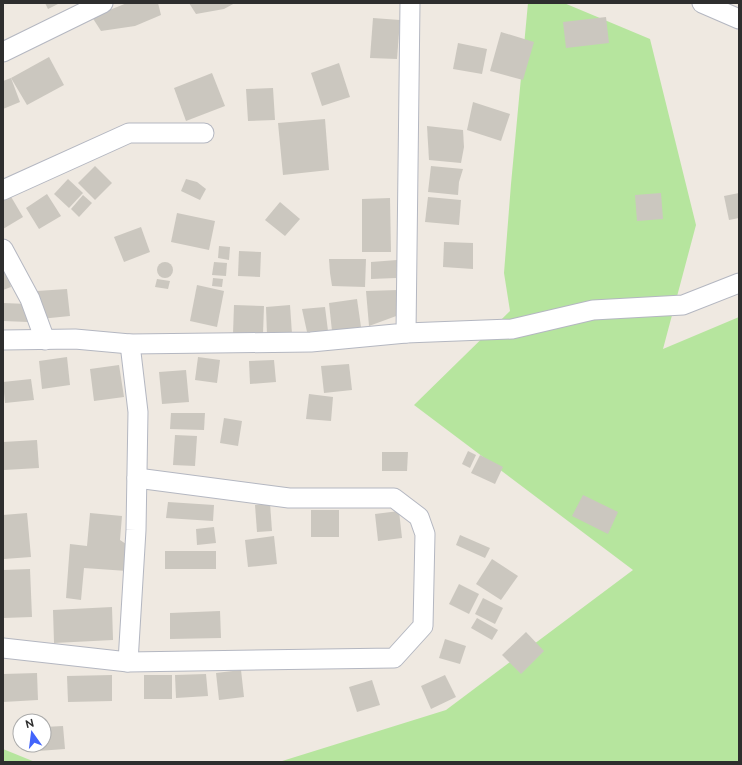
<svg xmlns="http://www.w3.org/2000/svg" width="742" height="765" font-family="Raleway,sans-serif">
<rect width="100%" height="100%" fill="#efe9e1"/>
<!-- green -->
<g fill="#b6e59e">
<polygon points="528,3 564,3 650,39 696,225 663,349 739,317 739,762 279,762 446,710 633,570 414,405 510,311 504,273 511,184"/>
<polygon points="3,749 35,762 3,762"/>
</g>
<!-- building -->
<g fill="#cbc7bf">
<polygon points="45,3 60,3 48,9"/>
<polygon points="127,3 158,3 161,15 135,26 101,31 92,17"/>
<polygon points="189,3 235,3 224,9 196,14"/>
<polygon points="606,17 609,43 566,48 563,22"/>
<polygon points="373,18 400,20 397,59 370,58"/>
<polygon points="501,32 534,42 523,80 490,71"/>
<polygon points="458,43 487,49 482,74 453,69"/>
<polygon points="49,57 64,85 27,105 11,78"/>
<polygon points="339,63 350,97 322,106 311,73"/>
<polygon points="212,73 225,106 186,121 174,88"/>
<polygon points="11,78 20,102 3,109 3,81"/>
<polygon points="273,88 275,120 248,121 246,89"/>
<polygon points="473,102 510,114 501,141 467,130"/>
<polygon points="325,119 329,170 283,175 278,123"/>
<polygon points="427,126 463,130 464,147 461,163 429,160"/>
<polygon points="95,166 112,183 95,200 78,183"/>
<polygon points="431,166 463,169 459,182 458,195 428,192"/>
<polygon points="68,179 83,193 69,208 54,194"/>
<polygon points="186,179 197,182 206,189 200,200 181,191"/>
<polygon points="661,193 663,219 637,221 635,195"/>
<polygon points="739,193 739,218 729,220 724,196"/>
<polygon points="47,194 61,216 39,229 26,208"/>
<polygon points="10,195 23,217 3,229 3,199"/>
<polygon points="83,195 92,203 79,217 71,209"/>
<polygon points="428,197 461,200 459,225 425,222"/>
<polygon points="390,198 391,252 362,252 362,199"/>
<polygon points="280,202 300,219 285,236 265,220"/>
<polygon points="177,213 215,221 209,250 171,242"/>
<polygon points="141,227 150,252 124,262 114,237"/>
<polygon points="444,242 473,243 473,269 443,267"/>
<polygon points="219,246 230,247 229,260 218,258"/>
<polygon points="239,251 261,252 260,277 238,276"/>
<polygon points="329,259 366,259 365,287 332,286 330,273"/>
<polygon points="397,260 396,278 371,279 371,262"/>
<polygon points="214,262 227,263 226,276 212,275"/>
<circle cx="165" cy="270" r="8"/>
<polygon points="6,270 11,287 3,290 3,271"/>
<polygon points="213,278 223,279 222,287 212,286"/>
<polygon points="157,279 170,281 168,289 155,287"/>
<polygon points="197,285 224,291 217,327 190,321"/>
<polygon points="67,289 70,316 40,319 37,291"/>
<polygon points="398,290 399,315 369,326 366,291"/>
<polygon points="357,299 361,327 332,331 329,303"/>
<polygon points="3,303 28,304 28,322 3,321"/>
<polygon points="234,305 264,306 263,334 233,334"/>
<polygon points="290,305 292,334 267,335 266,307"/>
<polygon points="325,307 328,331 307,332 302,309"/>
<polygon points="67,357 70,385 42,389 39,361"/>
<polygon points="198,357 220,360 217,383 195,380"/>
<polygon points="274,360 276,382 250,384 249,361"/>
<polygon points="349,364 352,390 324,393 321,366"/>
<polygon points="119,365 124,397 94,401 90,369"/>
<polygon points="186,370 189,402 162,404 159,372"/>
<polygon points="31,379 34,400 5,403 3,382"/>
<polygon points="309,394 333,397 331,421 306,419"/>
<polygon points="171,413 205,413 204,430 170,429"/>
<polygon points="224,418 242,421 238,446 220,443"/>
<polygon points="175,435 197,436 195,466 173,465"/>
<polygon points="37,440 39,468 4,470 3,442"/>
<polygon points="468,451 476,455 470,468 462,464"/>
<polygon points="382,452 408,452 407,471 382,471"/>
<polygon points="480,455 503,467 495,484 471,473"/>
<polygon points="583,495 618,512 608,534 572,516"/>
<polygon points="168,502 214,505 213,521 166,518"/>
<polygon points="270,503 272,531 257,532 255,505"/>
<rect x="311" y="510" width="28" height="27"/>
<polygon points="399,511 402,538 378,541 375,514"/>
<polygon points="27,513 31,557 4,559 3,515"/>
<polygon points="90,513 122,516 120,540 129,546 127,571 84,568 81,600 66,598 70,544 87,546"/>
<polygon points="214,527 216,543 197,545 196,529"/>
<polygon points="460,535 490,548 485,558 456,545"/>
<polygon points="274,536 277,564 248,567 245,540"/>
<rect x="165" y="551" width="51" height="18"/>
<polygon points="492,559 518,576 501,600 476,584"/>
<polygon points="30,569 32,617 3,618 3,570"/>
<polygon points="459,584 479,594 469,614 449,604"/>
<polygon points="483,598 503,608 495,624 475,614"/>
<polygon points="112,607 113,640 54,643 53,610"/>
<polygon points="220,611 221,638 170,639 170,613"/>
<polygon points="477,618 498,630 492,640 471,628"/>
<polygon points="526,632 544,651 521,674 502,655"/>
<polygon points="445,639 466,646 460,664 439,658"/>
<polygon points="241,670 244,697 219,700 216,673"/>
<polygon points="37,673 38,700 3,702 3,674"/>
<polygon points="206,674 208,696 176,698 175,675"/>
<polygon points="112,675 112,701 68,702 67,676"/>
<rect x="144" y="675" width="28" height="24"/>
<polygon points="445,675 456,697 431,709 421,686"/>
<polygon points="372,680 380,705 357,712 349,687"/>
<polygon points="63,726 65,749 38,751 37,745 44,745 44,727"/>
</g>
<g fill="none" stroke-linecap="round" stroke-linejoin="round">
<!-- minor casing -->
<g stroke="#b4b7c1" stroke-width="21">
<g id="minor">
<polyline points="702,3 739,19"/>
<polyline points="3,52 103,3"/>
<polyline points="3,190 129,133 204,133"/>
<polyline points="3,249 30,299 45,340"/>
<polyline points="406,333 512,329 593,310 683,305 739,283"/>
<polyline points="3,340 75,339 130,344 311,342 406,333 410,3"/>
<polyline points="3,648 128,662 394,658 423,626 425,534 419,517 394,498 289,498 137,478"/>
<polyline points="128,662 136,530 138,412 130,344"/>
</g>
</g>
<!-- minor -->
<use href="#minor" stroke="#fff" stroke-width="19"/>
</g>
<!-- border -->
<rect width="742" height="765" fill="none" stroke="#2e2e2e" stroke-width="8"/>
<!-- north arrow -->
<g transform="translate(32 733) rotate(346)"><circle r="19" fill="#ffffff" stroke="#ababab"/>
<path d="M0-3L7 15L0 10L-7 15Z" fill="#4264fb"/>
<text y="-6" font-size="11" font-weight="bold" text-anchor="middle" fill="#2e2e2e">N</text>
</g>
</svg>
